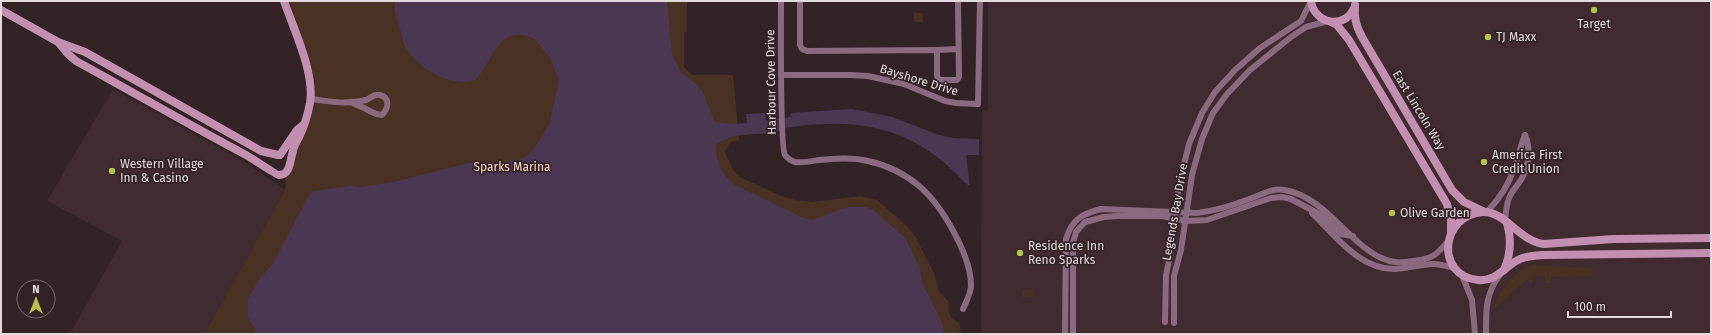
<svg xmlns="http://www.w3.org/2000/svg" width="1712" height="335" font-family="'Fira Sans',sans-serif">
<rect width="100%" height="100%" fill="#332327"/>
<!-- built -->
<g fill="#412b30">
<polygon points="988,1 1711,1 1711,334 981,334 982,111 988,110"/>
<polygon points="113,89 245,162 285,190 204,334 70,334 122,241 47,201"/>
</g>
<!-- green -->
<g fill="#493124">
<path d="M289 1H687V32H684V67L692 75H733L739 140 730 143 725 152 733 170 740 177 781 196 795 200 812 202 861 196 877 200 908 227 916 238 935 275 939 292 949 302C948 312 949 319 959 323L961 330H959L960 334H204L285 190 286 185 285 178 292 157 310 119 314 105 315 91V81L311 66Z"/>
<polygon points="914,13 922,13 923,22 914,22"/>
<path d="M1533 265 1592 268V276L1551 277V283H1545V276H1533L1532 284 1527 279 1496 308 1494 307C1500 289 1514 271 1533 265Z"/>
<rect x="1022" y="290" width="11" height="7"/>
</g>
<!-- water -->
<path fill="#4c3753" d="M396 1H667L672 54 681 73 698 85 702 91 715 122 733 124 747 123 746 114 765 113 766 121 790 117 791 113 852 109 892 117 939 135 952 138 979 139V155H966L970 186 965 183C917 129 862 117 792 127 785 128 779 131 772 133 760 134 748 134 736 136 729 137 722 141 716 144 715 161 722 176 735 185L801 217 812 220 848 207H865L872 209 906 239 919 267 924 287 941 321 945 334H254L255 329 248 317 247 308 248 299 260 278 272 265 310 194 314 191 350 186 360 187 394 182 469 163 517 161 527 156 533 150 549 125 559 81 550 58 535 39C497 22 495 61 475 80 451 88 416 68 405 46 402 40 401 34 400 28 397 18 393 11 396 1Z"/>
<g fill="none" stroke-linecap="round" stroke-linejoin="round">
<!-- street -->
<g stroke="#8a6a7f" stroke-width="6">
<path d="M781 1C781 21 780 148 785 155 788 159 791 161 795 162 803 163 812 161 819 160 836 158 852 157 868 161 886 165 905 174 919 186 942 205 972 257 971 287 970 295 966 302 963 309"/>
<polyline points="800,1 800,45 802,49 807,51 937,50 937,76 939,80 957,80 959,77 958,1"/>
<polyline points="937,50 958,49"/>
<polyline points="781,75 850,75 868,76 904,84 945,101 956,103 978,104 980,1"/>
<path d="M310 99C323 100 338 104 351 102 355 102 362 101 366 100 371 98 374 93 380 95 391 98 388 109 382 115 374 115 373 112 366 109 362 106 356 106 351 102"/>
<path d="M1487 212C1498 200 1508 187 1513 171 1518 159 1520 147 1525 135"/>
<path d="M1312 213C1335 235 1359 269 1394 269 1407 269 1420 264 1434 264 1441 264 1448 267 1455 268"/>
<path d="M1505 221C1506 213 1506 204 1510 196 1513 189 1519 184 1522 178 1529 166 1531 148 1525 135"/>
<polyline points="1461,273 1472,300 1475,334"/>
<polyline points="1165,322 1166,275 1171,251 1176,203 1181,177 1189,144 1202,113 1215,92 1235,70 1260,48 1301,21 1311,1"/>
<polyline points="1174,323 1174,276 1181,250 1192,175 1202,139 1213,113 1227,94 1250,70 1291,37 1306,27 1328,21"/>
<path d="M1065 334 1066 239C1072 219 1082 214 1101 209L1197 213C1216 211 1234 205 1252 198 1263 194 1272 188 1284 190 1330 197 1355 257 1395 262 1401 263 1407 262 1413 261 1432 259 1437 255 1448 241"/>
<polyline points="1073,334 1073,243 1076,232 1085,222 1104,217 1118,216 1162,216 1185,221 1207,220 1271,198 1282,197 1291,199 1321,215 1341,234 1353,236"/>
<path d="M1486 334C1486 311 1485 294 1500 275"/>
</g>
<!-- secondary -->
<g stroke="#c38fb1" stroke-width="8">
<path d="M1311 1C1314 24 1345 30 1354 8"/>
<path d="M1355 5C1354 18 1356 26 1362 37L1452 190 1464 202 1485 212"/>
<polyline points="1,10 58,42 85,52 261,151 278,155"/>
<polyline points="1331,22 1337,25 1349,40 1447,204 1451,219 1451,232"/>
<path d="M58 42 68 54 76 61C133 92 189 125 246 155 252 158 276 175 279 175 291 175 290 159 293 151 294 145 298 140 300 135 305 125 308 113 310 103 315 73 294 30 284 1"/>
<polyline points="280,155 297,130 303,125"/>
<path d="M1711 238 1613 239 1544 244C1519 241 1505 211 1483 212 1440 215 1435 276 1478 280 1496 282 1504 267 1518 260 1525 256 1534 256 1542 255L1711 253"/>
<path d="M1504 270C1511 254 1512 240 1507 223"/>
</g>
</g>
<!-- markers -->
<g fill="#b4c24a" stroke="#332327" stroke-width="1.5">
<circle cx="1594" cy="10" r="4"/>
<circle cx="1488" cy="37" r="4"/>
<circle cx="1484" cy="162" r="4"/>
<circle cx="112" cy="171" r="4"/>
<circle cx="1392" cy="213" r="4"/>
<circle cx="1020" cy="253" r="4"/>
</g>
<g text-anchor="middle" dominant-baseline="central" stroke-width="3.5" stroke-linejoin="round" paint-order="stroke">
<!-- poi labels -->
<g font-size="12" fill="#e4d9dc" stroke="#332327" text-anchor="start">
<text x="1594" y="24" text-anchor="middle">Target</text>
<text x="1496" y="37">TJ Maxx</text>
<text x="1492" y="155">America First<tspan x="1492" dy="14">Credit Union</tspan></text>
<text x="120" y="164">Western Village<tspan x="120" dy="14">Inn &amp; Casino</tspan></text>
<text x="1400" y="213">Olive Garden</text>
<text x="1028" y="246">Residence Inn<tspan x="1028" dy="14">Reno Sparks</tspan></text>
</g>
<!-- street labels -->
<g font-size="12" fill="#e4d9dc" stroke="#332327">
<text transform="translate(919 80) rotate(17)">Bayshore Drive</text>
<text transform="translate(771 82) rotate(-91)">Harbour Cove Drive</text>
<text transform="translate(1419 110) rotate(59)">East Lincoln Way</text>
<text transform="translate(1175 212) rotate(-80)">Legends Bay Drive</text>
</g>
<!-- park labels -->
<g font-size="12" fill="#fdd7c4" stroke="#332327">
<text x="512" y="167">Sparks Marina</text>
</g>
</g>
<!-- border -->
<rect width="1712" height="335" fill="none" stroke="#e4d9dc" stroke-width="4"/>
<!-- north arrow -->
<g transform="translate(36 299)"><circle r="19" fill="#332327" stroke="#7a6c6f"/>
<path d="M0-3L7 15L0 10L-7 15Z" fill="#b4c24a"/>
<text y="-6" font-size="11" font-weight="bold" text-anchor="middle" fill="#e4d9dc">N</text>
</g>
<!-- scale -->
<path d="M1568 311v6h103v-6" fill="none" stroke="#e4d9dc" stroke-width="2"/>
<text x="1574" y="311" font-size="12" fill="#e4d9dc" stroke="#332327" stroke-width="3" paint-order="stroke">100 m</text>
</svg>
